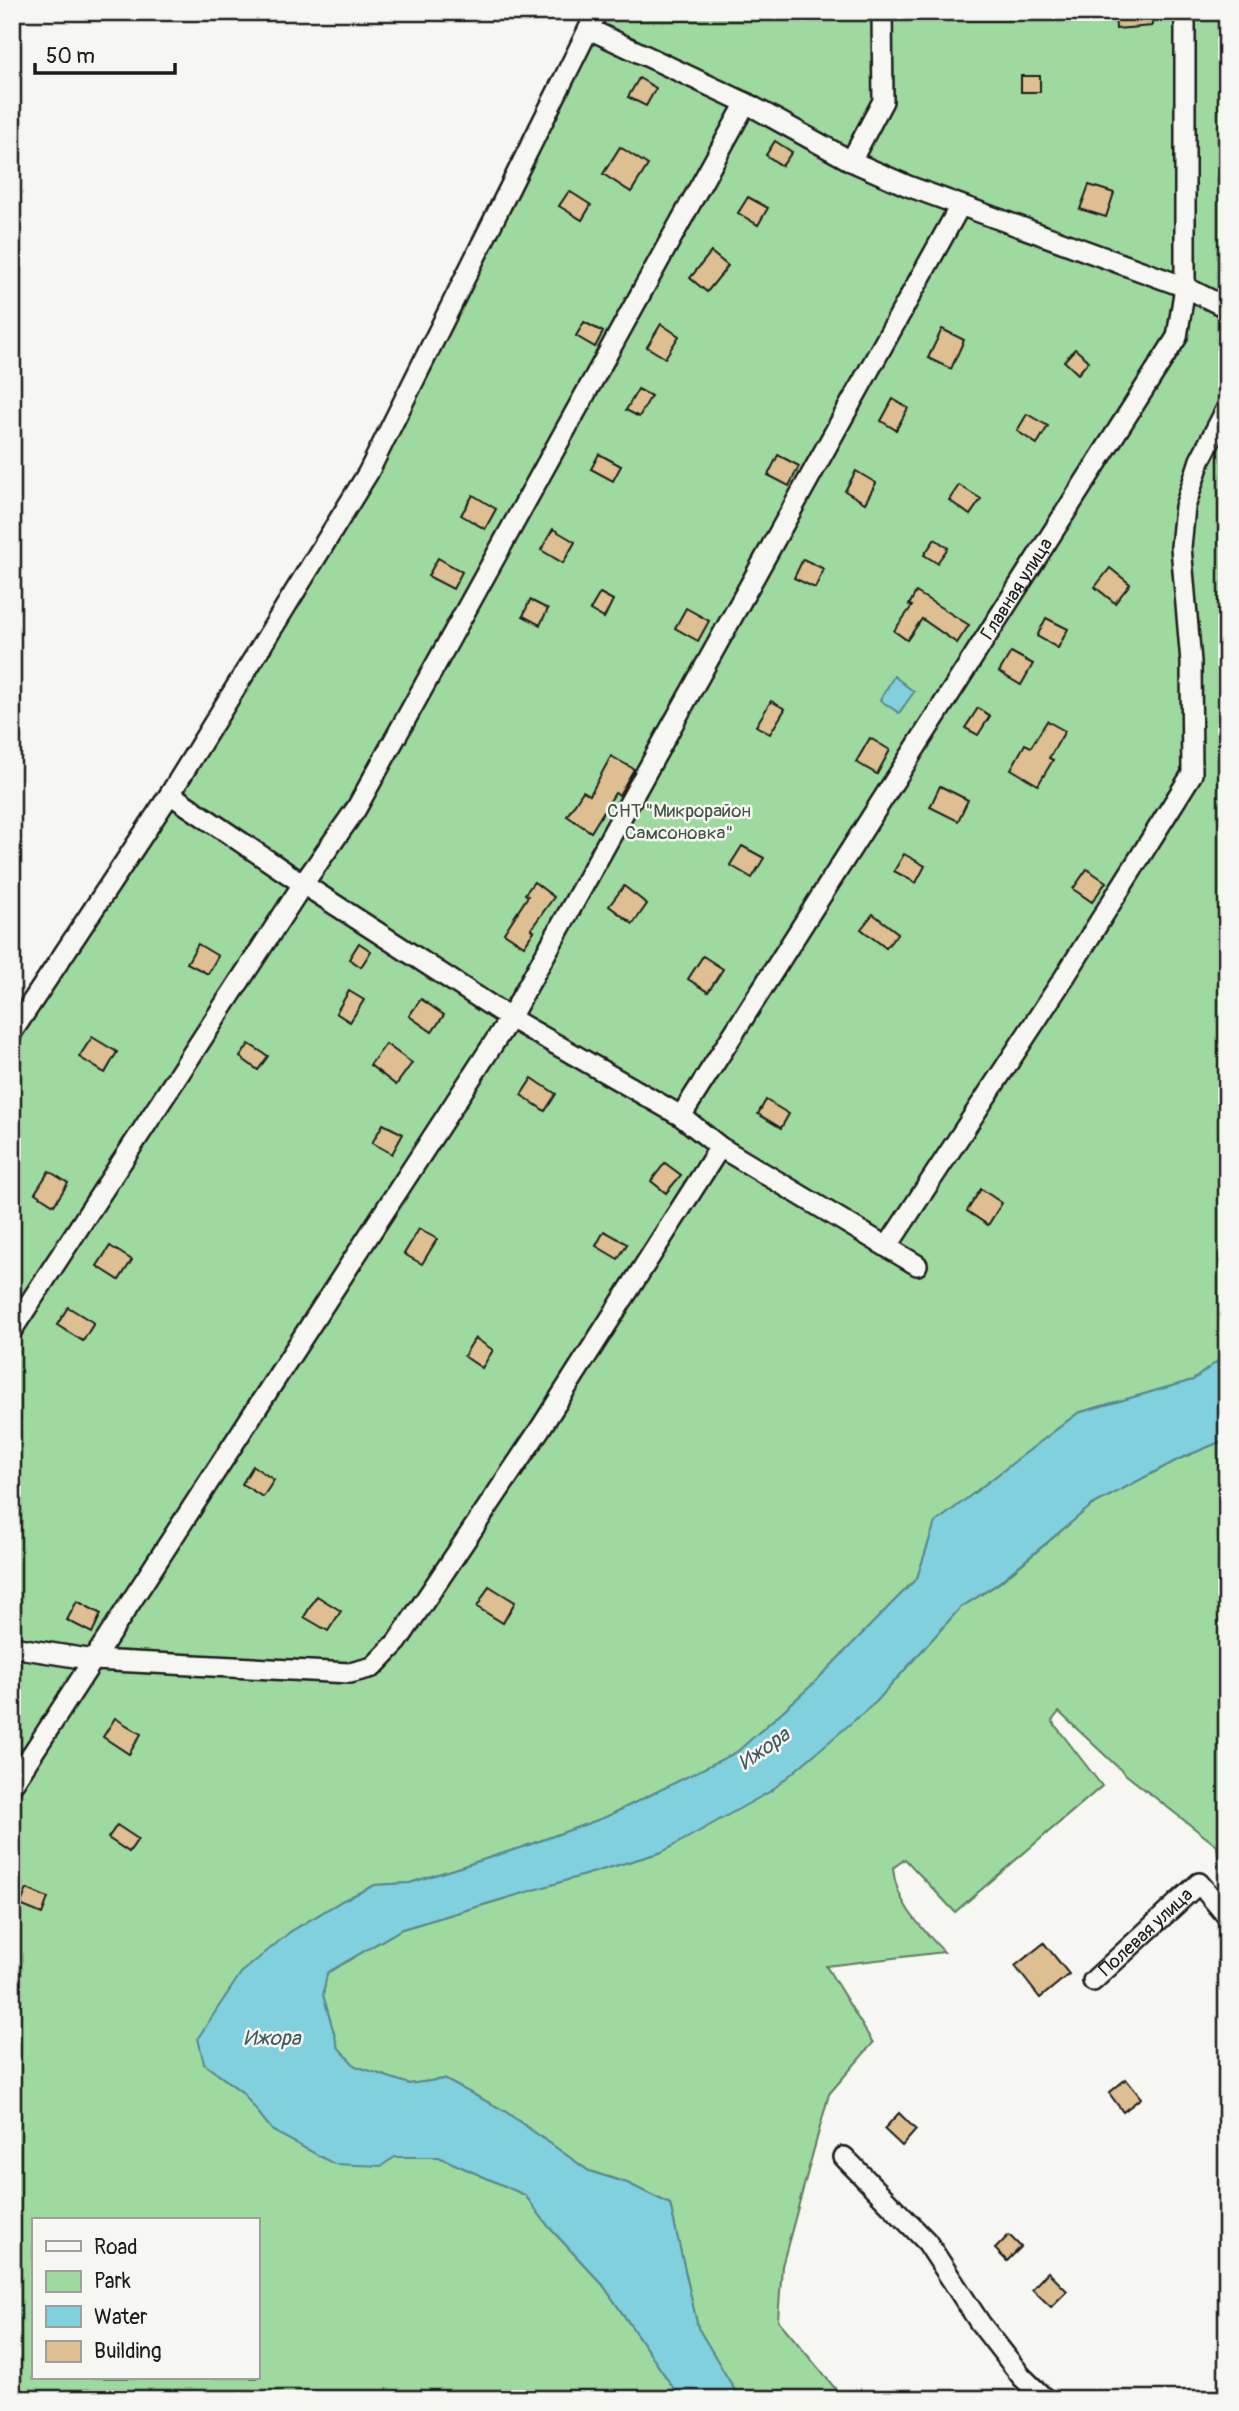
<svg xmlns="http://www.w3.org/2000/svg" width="1239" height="2411" font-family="Pangolin,sans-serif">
<rect width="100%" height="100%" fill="#f6f6f2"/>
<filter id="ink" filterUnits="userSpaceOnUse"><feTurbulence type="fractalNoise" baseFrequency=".0143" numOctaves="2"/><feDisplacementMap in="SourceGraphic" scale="14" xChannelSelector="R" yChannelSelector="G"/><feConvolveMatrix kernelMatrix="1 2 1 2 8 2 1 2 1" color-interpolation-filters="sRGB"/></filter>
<g filter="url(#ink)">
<!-- green -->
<g fill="#9edaa0" stroke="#5d7b5e" stroke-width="2" fill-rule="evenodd">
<path d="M597 12H1227V1354L1193 1380 1078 1413 935 1523 917 1578 812 1685 737 1752 606 1817 523 1847 410 1883 375 1885 342 1901 290 1932 204 2064 242 2092 273 2131 394 2157H439L525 2195 549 2227 603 2285 681 2399H12V1032L368 473ZM33 2220H257V2378H33Z"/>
<path d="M1227 1439V1881L1220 1874 1217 1846 1125 1774 1059 1712 1052 1721 1102 1786 955 1912 905 1859 893 1868C896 1904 921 1927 944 1952L826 1966 873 2043 829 2094 782 2266 778 2320 844 2399H740L698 2328 670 2204 627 2183 589 2171 503 2110 444 2079 409 2084 355 2066 338 2048 323 1995 327 1973 402 1929 662 1852 876 1702 960 1608 998 1584 1092 1505 1179 1459Z"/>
</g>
<!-- water -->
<g fill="#81d0de" stroke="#598890" stroke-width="2">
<polygon points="894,676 914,692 899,713 880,700"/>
<polygon points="1227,1354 1227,1439 1179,1459 1092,1505 997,1584 960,1608 876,1702 771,1791 662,1852 402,1929 327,1973 323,1995 338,2047 355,2066 409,2084 444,2079 503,2110 589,2171 627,2183 670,2204 698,2328 740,2399 681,2399 603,2285 549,2227 525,2195 439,2157 395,2157 381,2166 334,2164 273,2131 242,2092 204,2064 198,2038 241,1973 290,1932 342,1901 375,1885 410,1883 523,1847 606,1817 737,1752 812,1685 917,1578 935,1523 1078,1413 1193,1380"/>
</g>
<!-- building -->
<g fill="#ddbf91" stroke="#1c1c1c" stroke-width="2">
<polygon points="1115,12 1151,12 1152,26 1116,29"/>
<rect x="1021" y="76" width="19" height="16"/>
<polygon points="639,78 656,88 646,106 628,97"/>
<polygon points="775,141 792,152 782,166 766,155"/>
<polygon points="620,147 648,165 631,192 603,174"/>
<polygon points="1089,185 1114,193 1106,217 1080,209"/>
<polygon points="569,191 591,205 582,220 559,206"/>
<polygon points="748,197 768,208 758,225 738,213"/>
<polygon points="711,252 728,266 707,292 690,278"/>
<polygon points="584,322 603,332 595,347 576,336"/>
<polygon points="661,324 679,336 665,358 647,347"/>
<polygon points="942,329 964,340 951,369 928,358"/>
<polygon points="1075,349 1089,361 1078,374 1064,361"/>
<polygon points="638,389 651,396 639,417 626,410"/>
<polygon points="893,399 908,408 896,430 881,421"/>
<polygon points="1027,414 1048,426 1037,444 1017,431"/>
<polygon points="599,454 621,466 613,481 591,469"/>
<polygon points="778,455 799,466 789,486 768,475"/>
<polygon points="856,471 876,483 865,503 845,491"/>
<polygon points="959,485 981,499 970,515 949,500"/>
<polygon points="473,495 496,509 485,529 461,515"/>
<polygon points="553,529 575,542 563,563 541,550"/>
<polygon points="935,539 948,548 937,563 924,555"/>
<polygon points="438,558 462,572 453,589 428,576"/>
<polygon points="803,559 824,569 815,588 794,578"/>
<polygon points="1110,568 1130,584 1115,603 1095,587"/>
<polygon points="916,592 969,625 957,643 922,619 907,640 894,631 912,606 909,605"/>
<polygon points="600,593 613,600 604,618 590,610"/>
<polygon points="530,600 548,609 540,625 523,616"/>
<polygon points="686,608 709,621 698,641 675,628"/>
<polygon points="1046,618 1068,629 1058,648 1037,636"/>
<polygon points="1011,652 1033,664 1021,685 999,672"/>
<polygon points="771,701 785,709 770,734 756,726"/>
<polygon points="978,708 990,716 978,735 965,728"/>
<polygon points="1047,721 1065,731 1049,758 1053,760 1038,785 1011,769 1025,744 1031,747"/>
<polygon points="870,738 890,750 877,774 856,762"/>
<polygon points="611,756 634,769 619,795 615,793 591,832 567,816 583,791 590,795"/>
<polygon points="940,786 968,800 958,821 930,807"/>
<polygon points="742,846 764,858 752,878 730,865"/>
<polygon points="904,854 925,866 916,883 894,871"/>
<polygon points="1087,869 1106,882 1092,902 1073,889"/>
<polygon points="534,882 554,897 531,929 534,931 524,946 504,933 528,896 525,894"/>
<polygon points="624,886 647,904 633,924 609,906"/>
<polygon points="873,914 898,933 886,948 861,929"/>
<polygon points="359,943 371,951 361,967 349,959"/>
<polygon points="198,944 218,956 208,974 187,963"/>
<polygon points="703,956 723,969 708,992 688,979"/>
<polygon points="349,991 364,1000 350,1022 336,1013"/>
<polygon points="421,999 444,1015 432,1032 409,1016"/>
<polygon points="92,1037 117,1052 105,1073 79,1057"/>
<polygon points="249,1044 268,1056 258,1070 240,1057"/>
<polygon points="386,1044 412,1063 396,1085 370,1065"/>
<polygon points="532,1078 556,1094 545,1111 521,1095"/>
<polygon points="766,1100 789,1114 781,1128 758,1114"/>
<polygon points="383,1124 403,1134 392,1154 372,1143"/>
<polygon points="665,1163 681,1175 666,1193 651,1181"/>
<polygon points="49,1171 68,1183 54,1205 35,1193"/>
<polygon points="981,1189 1002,1203 988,1225 967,1211"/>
<polygon points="419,1229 437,1239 422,1264 404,1254"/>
<polygon points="604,1231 627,1244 618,1259 596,1246"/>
<polygon points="110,1246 132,1260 119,1280 97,1266"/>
<polygon points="68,1307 94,1323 83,1341 57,1325"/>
<polygon points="475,1338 493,1350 482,1368 464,1356"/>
<polygon points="253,1466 274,1480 263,1497 242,1484"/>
<polygon points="489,1586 515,1602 503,1623 477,1607"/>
<polygon points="317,1596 341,1611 328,1631 304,1617"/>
<polygon points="77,1601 101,1614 92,1633 67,1620"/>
<polygon points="115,1718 141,1734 129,1754 103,1737"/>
<polygon points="117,1825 138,1839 129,1852 108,1838"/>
<polygon points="27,1889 48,1898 42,1914 20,1905"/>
<polygon points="1044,1943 1069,1974 1040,1998 1015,1966"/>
<polygon points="1126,2079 1141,2098 1123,2112 1109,2093"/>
<polygon points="899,2113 916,2130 902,2146 884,2129"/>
<polygon points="1009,2235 1021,2247 1007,2261 995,2249"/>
<polygon points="1048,2272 1067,2291 1051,2307 1032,2289"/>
</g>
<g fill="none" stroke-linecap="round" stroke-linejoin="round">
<!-- minor casing -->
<g stroke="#1c1c1c" stroke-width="24">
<g id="minor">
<polyline points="589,29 746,103 851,161 908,186 1185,287 1227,308"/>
<polyline points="851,161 883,101 882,12"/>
<polyline points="170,794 303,884 510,1018 681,1116 720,1147 917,1265"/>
<polyline points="12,1032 170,794 368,473 597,12"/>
<path id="s1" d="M681 1116 1177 337 1185 287V12"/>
<polyline points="887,1247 1064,978 1192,774 1191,662 1181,547 1185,507 1200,460 1227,408"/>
<polyline points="12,1330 303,884 356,809 746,103"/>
<polyline points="12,1647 94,1660 350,1673 373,1667 397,1642 540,1429 720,1147"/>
<polyline points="12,1785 510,1018 960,206"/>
<path id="s2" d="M1093 1981 1199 1883 1227 1916"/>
<polyline points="844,2157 927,2242 980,2323 1022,2377 1045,2399"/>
</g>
</g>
<!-- minor -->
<use href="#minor" stroke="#f6f6f2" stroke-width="19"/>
</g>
</g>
<g text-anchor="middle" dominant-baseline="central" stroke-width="5" stroke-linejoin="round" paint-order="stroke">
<!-- street labels -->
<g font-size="19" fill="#1c1c1c" stroke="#f6f6f2">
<text stroke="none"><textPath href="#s1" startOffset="625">Главная улица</textPath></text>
<text stroke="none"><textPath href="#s2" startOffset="72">Полевая улица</textPath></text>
</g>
<!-- park labels -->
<g font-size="19" fill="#435544" stroke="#f6f6f2">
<text x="679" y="811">СНТ "Микрорайон<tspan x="679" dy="22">Самсоновка"</tspan></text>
</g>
<!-- water labels -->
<g font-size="21" font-style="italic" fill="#3f5b60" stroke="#f6f6f2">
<text transform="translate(764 1749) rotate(-35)">Ижора</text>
<text x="272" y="2038">Ижора</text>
</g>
</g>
<!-- margin -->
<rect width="1239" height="2411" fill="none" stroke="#f6f6f2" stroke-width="42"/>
<rect x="21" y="21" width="1197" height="2369" fill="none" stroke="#1c1c1c" stroke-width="2.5" filter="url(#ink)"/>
<!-- legend -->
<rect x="32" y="2218" width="228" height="161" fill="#f6f6f2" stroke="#9f9f9c" stroke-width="2"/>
<rect x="46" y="2241" width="35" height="10" fill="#f6f6f2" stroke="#9f9f9c" stroke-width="2"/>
<text x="94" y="2254" font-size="21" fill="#1c1c1c">Road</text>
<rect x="46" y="2271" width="35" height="21" fill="#9edaa0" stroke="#9f9f9c" stroke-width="2"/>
<text x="94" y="2288" font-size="21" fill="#1c1c1c">Park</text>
<rect x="46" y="2306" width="35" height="21" fill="#81d0de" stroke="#9f9f9c" stroke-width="2"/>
<text x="94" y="2324" font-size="21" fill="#1c1c1c">Water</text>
<rect x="46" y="2341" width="35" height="21" fill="#ddbf91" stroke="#9f9f9c" stroke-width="2"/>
<text x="94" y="2358" font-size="21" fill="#1c1c1c">Building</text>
<!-- scale -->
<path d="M35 63v10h140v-10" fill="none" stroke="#1c1c1c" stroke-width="3.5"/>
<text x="46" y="63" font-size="21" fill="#1c1c1c" stroke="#f6f6f2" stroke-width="5" paint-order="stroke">50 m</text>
</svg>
